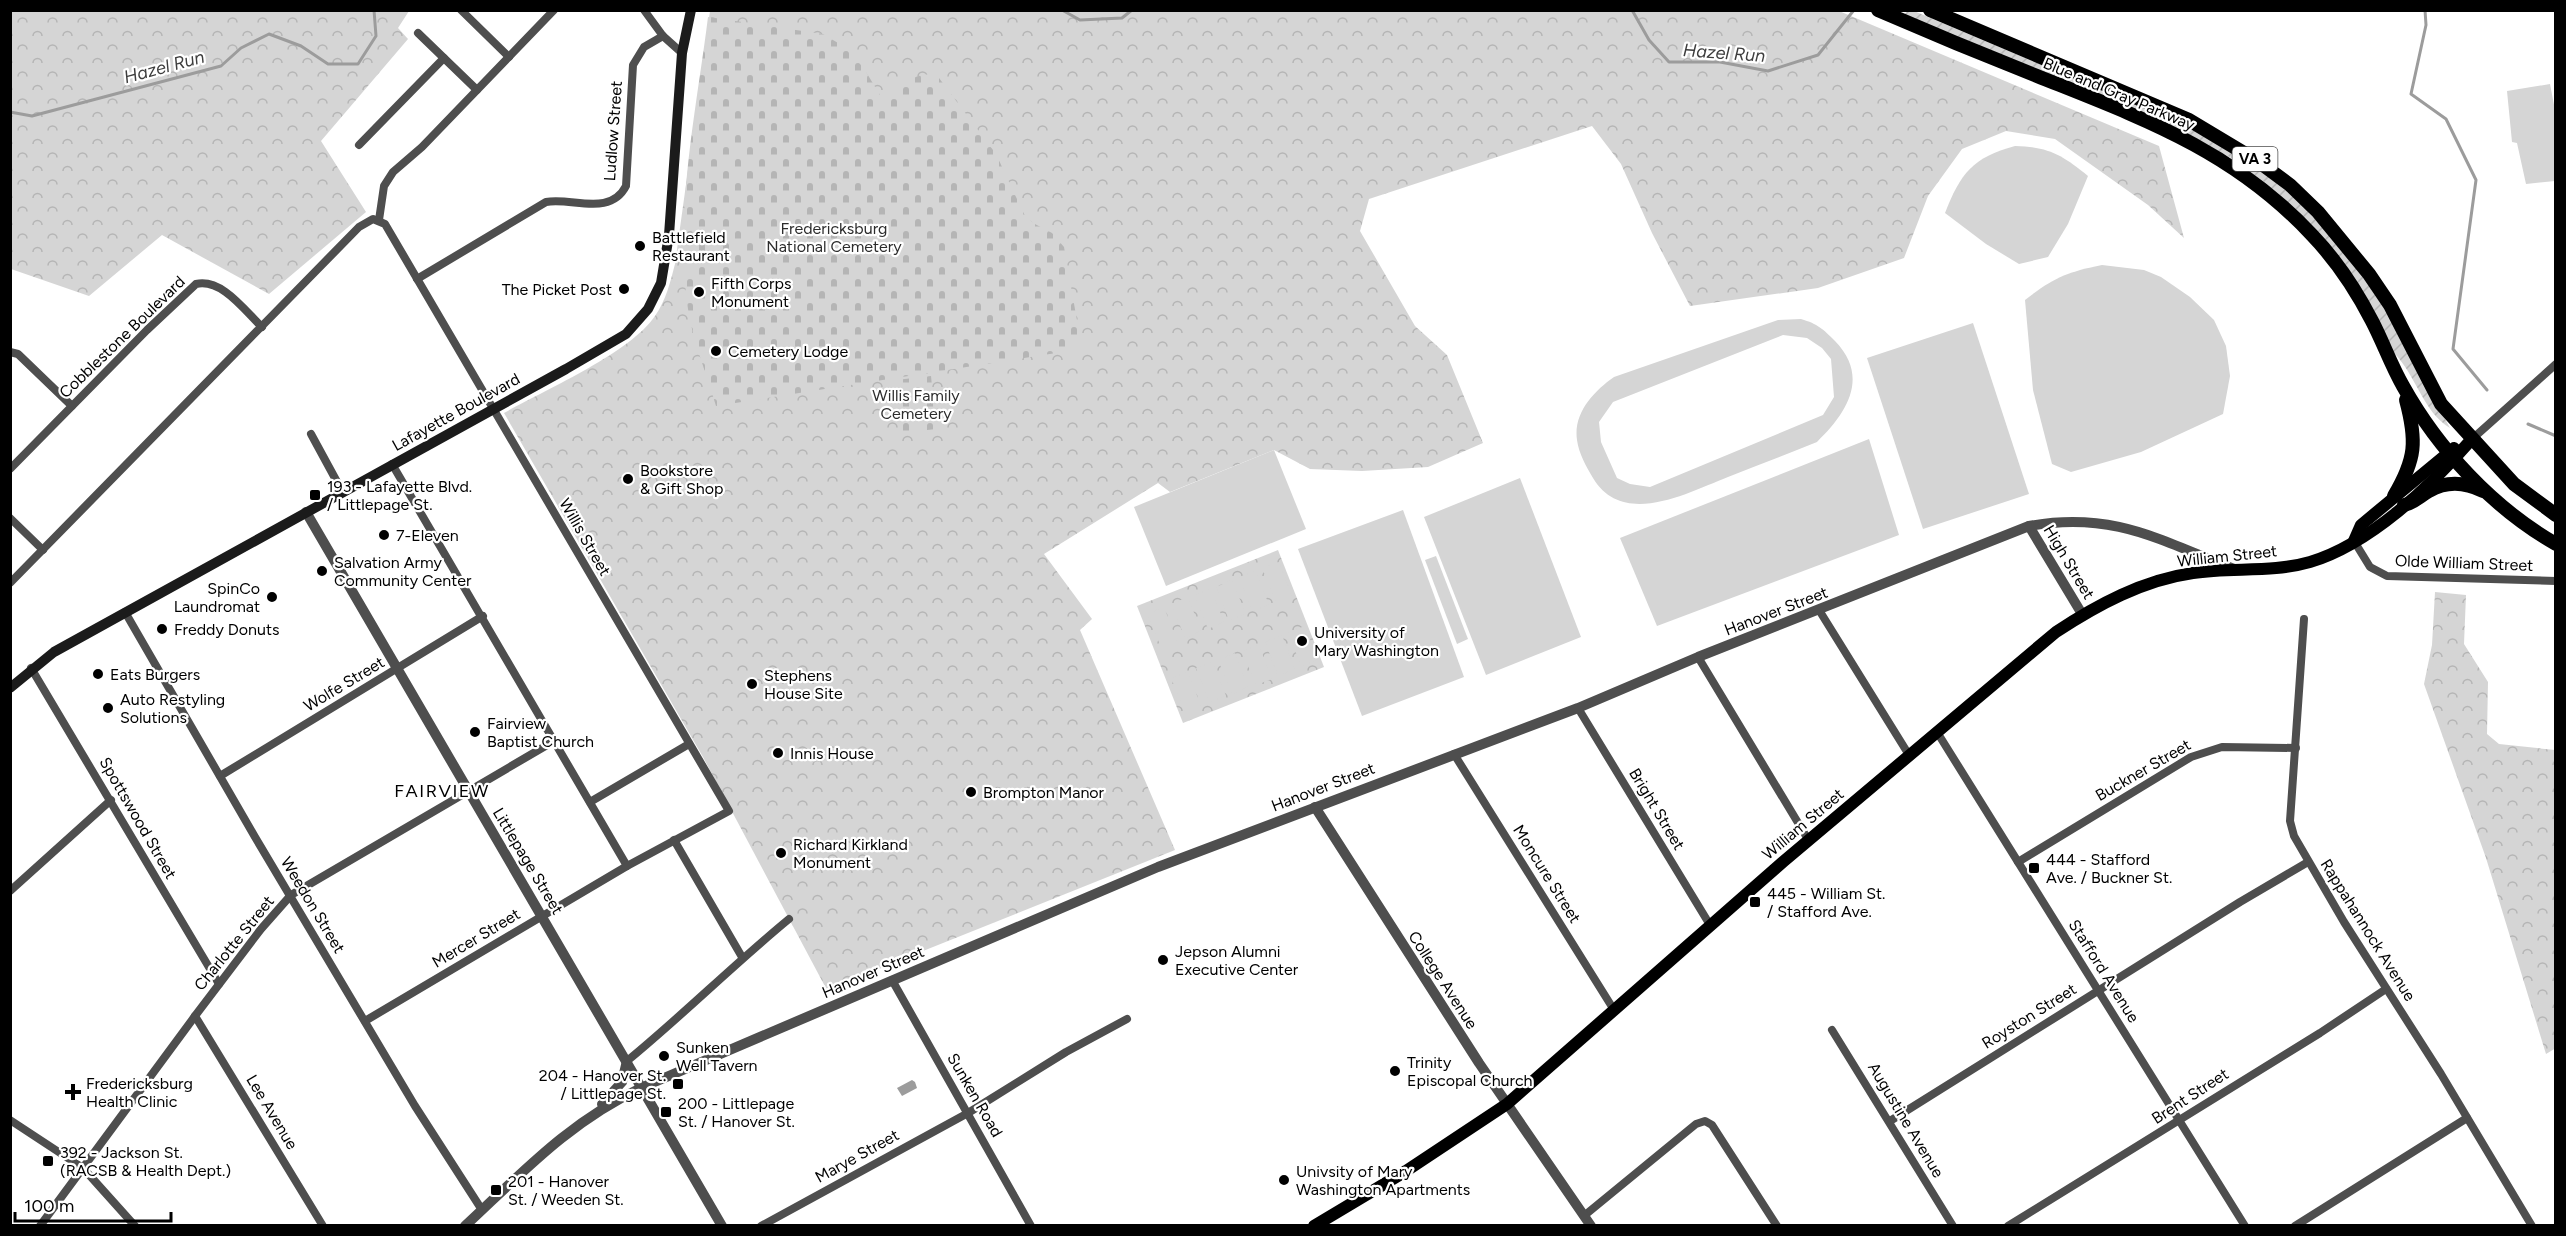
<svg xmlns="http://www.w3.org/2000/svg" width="2566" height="1236" font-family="Figtree,sans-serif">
<defs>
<pattern id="forest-crowns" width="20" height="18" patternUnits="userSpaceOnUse" patternTransform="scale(1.5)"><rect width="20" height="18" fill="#d5d5d5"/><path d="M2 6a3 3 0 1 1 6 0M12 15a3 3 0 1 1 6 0" fill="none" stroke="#b5b5b5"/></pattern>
<pattern id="cemetery-stones" width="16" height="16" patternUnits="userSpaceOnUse" patternTransform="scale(1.5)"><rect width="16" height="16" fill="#d5d5d5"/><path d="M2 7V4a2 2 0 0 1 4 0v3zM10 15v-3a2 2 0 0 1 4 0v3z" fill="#b5b5b5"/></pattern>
<pattern id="garden-furrows" width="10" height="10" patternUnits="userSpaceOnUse" patternTransform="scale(1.5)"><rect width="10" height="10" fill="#d5d5d5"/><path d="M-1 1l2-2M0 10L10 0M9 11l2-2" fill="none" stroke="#b5b5b5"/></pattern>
</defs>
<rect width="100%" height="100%" fill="#fff"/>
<!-- forest -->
<g fill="url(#forest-crowns)">
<polygon points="11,10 409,11 398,28 408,39 321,141 366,212 269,294 162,235 89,296 11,269"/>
<path d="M710 11H1839L2159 146 2184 238 2148 205 2055 139 2006 131 1962 149 1928 196 1904 258 1818 288 1690 306 1652 233 1621 164 1592 126 1369 199 1360 231 1415 326 1447 355 1483 443 1428 467 1362 471 1310 469 1274 450 1170 492 1158 483 1044 554 1092 619 1080 630 1175 850 888 965 828 992 703 757 504 413C545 390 630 353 655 316 666 300 670 283 675 264Z"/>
<polygon points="1278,550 1324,667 1183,723 1137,606"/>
<polygon points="2435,592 2466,595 2464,644 2488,682 2487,734 2499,744 2555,750 2556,1048 2546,1054 2486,858 2424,684 2432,645"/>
</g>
<!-- cemetery -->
<g fill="url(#cemetery-stones)">
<path d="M708 17 823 34 843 46 863 67 880 95 886 99C906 84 909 74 936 74L996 154 1024 214 1033 223 1052 233 1064 247 1082 349 716 406C708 378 692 338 688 309 674 213 696 113 708 17Z"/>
<polygon points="931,376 936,429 901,433 896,380"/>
</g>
<!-- garden -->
<path fill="url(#garden-furrows)" d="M1908 11H1914L2203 133 2273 179 2305 208 2349 257 2379 299 2450 428C2423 412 2416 375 2394 353L2313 227 2267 184 2231 158 2190 135 1903 15Z"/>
<!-- pitch -->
<g fill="#d5d5d5" fill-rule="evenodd">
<polygon points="2550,84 2555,110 2555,181 2526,184 2517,143 2512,142 2507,91"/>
<path d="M2015 146C2049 147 2062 155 2088 176L2068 224 2048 257 2019 264 1986 244 1945 213C1960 174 1973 157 2015 146Z"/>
<path d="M2102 265 2144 270 2161 277 2190 297 2214 320 2226 346 2230 376 2223 414 2141 452 2071 472 2052 464 2033 390 2025 300C2053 278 2067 272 2102 265Z"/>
<path d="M1801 319C1818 324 1823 329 1835 341 1870 377 1847 413 1817 442 1788 454 1758 465 1728 477 1687 493 1623 528 1593 478 1586 466 1579 454 1577 440 1573 413 1594 391 1614 377L1778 320ZM1783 335 1807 338 1822 348 1831 359 1834 397 1823 415 1650 487 1630 484 1617 478 1601 442 1599 422 1613 402Z"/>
<polygon points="1973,323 2029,494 1923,529 1867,358"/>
<polygon points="1869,439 1899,535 1657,626 1620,538"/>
<polygon points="1274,450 1306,529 1166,586 1134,507"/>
<polygon points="1520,478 1581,637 1486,675 1424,517"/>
<polygon points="1403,510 1464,677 1362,716 1298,549"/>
<polygon points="1436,556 1468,639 1457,644 1425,560"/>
<polygon points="1279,562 1292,596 1276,602 1262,568"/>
<polygon points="1256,571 1269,605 1252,611 1239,577"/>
<polygon points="1232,580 1246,614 1229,620 1216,587"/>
<polygon points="1211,589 1224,622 1208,629 1194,595"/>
<polygon points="1188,597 1201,631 1185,638 1171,604"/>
<polygon points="1164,607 1177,641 1161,647 1147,614"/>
<polygon points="1305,626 1318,660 1301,666 1288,632"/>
<polygon points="1282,635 1295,669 1278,676 1265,642"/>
<polygon points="1259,645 1272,679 1256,685 1242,651"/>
<polygon points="1235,653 1248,687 1232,694 1218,660"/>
<polygon points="1213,662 1226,696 1209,702 1196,668"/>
<polygon points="1188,672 1201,706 1185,712 1171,678"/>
</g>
<!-- water -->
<polygon fill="#9c9c9c" points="912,1080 915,1082 917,1088 902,1096 897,1088"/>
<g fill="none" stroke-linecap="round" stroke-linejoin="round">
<!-- stream -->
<g stroke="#9c9c9c" stroke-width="3">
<polyline points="1062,10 1080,20 1122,18 1132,10"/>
<polyline points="1632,10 1649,40 1669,62 1720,62 1768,71 1818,55 1854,10"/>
<polyline points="2425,10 2426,25 2411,94 2446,119 2476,180 2453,349 2487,390"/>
<polyline points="10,112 32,116 221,66 241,48 269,34 301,46 328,64 358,64 376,36 374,10"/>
<polyline points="2528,424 2556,436"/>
</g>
<!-- minor -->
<g stroke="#4e4e4e" stroke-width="8">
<polyline points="461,10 509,57"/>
<polyline points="644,10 663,36 682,53"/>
<polyline points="418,33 477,90"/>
<polyline points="359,145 444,58"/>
<polyline points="379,220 384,186 393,172 422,147 554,10"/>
<path d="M417 279 546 202C572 197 610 217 626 186L633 65 644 47 663 36"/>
<polyline points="10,352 18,354 72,406"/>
<polyline points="311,434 342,491"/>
<polyline points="2471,440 2556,364"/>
<polyline points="392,464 627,866"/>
<path d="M10 469 147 330 196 284C222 278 245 311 262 327"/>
<polyline points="10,518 43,550"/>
<polyline points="2354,541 2370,567 2387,576 2556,581"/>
<polyline points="10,583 359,227 373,219 385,224 729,811 627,866 365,1021"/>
<polyline points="1819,610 1909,755"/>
<polyline points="125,612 255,837 415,1106 482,1210"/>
<polyline points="2304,619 2290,821 2294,836 2344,922 2441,1074 2532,1226"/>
<polyline points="1698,657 1809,841"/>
<polyline points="31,668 219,984"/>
<polyline points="1578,708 1710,925"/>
<polyline points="1937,732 2245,1226"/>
<polyline points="1454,754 1614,1010"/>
<polyline points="220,776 483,616"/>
<polyline points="590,802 689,744"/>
<polyline points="674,840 742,957"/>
<polyline points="2018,862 2191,757 2222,747 2296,748"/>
<polyline points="10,891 111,800"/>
<polyline points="892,980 1031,1226"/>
<polyline points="195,1016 323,1226"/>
<polyline points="1832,1030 1953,1226"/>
<path d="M627 1061C682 1016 733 965 789 919"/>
<polyline points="10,1120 83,1168 135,1226"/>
<polyline points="1890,1121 2240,902 2308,862"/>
<polyline points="1585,1215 1696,1124 1705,1121 1712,1125 1777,1226"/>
<polyline points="40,1226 195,1016 261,929 291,895 554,741"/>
<polyline points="761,1226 968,1113 1066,1052 1127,1019"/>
<polyline points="2008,1226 2320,1033 2386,989"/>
<polyline points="2295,1226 2467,1118"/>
</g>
<!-- tertiary -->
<g stroke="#4e4e4e" stroke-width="10">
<polyline points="306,512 722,1226"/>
<polyline points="2029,526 2082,614"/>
<polyline points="1315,807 1479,1063 1591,1226"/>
<polyline points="602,1104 622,1082 627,1061"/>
<path d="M465 1226C523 1172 570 1121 643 1087L1158 867 1578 708 1698 657 2029 526C2113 511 2159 540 2234 569"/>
</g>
<!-- secondary -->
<polyline stroke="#1b1b1b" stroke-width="10" points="10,688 54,652 566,369 626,334 648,309 661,283 669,235 682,53 691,10"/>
<!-- primary -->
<g stroke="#000" stroke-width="12">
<polyline points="2354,541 2361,525 2454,448"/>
<path d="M1314 1226 1406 1171 1507 1104 1784 861 2056 632C2097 605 2143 580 2193 573 2232 567 2272 573 2310 562 2370 544 2431 486 2471 440"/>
</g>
<!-- trunk -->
<g stroke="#000" stroke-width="14">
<path d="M1878 10C1931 33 1984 55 2037 76 2142 118 2233 150 2312 235 2336 260 2356 290 2372 321 2383 342 2391 365 2403 386 2438 449 2493 508 2556 544"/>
<polyline points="1930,10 2189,120 2259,162 2290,185 2318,212 2369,274 2390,305 2441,404 2514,484 2556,515"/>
<path d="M2394 496C2416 459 2417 441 2406 400"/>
<path d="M2404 505C2414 503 2420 496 2429 491 2446 481 2465 482 2483 491"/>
</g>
</g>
<!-- markers -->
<g fill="#000" stroke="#fff" stroke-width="2">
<circle cx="640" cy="246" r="6"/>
<circle cx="624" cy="289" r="6"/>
<circle cx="699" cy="292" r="6"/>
<circle cx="716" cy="351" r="6"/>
<circle cx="628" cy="479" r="6"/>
<rect x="309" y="489" width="12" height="12" rx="3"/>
<circle cx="384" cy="535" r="6"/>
<circle cx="322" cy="571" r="6"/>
<circle cx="272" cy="597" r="6"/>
<circle cx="162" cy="629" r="6"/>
<circle cx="1302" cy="641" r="6"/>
<circle cx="98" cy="674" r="6"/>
<circle cx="752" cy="684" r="6"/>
<circle cx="108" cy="708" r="6"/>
<circle cx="475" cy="732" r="6"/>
<circle cx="778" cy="753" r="6"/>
<circle cx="971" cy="792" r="6"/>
<circle cx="781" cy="853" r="6"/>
<rect x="2028" y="862" width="12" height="12" rx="3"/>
<rect x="1749" y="896" width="12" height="12" rx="3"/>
<circle cx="1163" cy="960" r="6"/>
<circle cx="664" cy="1056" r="6"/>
<circle cx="1395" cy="1071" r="6"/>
<rect x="672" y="1078" width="12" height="12" rx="3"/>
<path d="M70 1083h6v6h6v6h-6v6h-6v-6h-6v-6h6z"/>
<rect x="660" y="1106" width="12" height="12" rx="3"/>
<rect x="42" y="1155" width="12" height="12" rx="3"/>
<circle cx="1284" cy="1180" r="6"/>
<rect x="490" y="1184" width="12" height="12" rx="3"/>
</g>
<g text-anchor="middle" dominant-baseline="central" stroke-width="4.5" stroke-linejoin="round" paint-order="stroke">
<!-- shield labels -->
<rect fill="#fff" stroke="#4c4c4c" stroke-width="1.5" x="2232.5" y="147" width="45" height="24" rx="4.5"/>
<g font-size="15" font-weight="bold" fill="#000">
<text x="2255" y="159">VA 3</text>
</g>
<!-- street labels -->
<g font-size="16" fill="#000" stroke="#fff">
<text transform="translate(2119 94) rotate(23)">Blue and Gray Parkway</text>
<text transform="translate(613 131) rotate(-86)">Ludlow Street</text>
<text transform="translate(122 337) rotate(-44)">Cobblestone Boulevard</text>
<text transform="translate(456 412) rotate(-29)">Lafayette Boulevard</text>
<text transform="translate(585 537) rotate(60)">Willis Street</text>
<text transform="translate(2227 556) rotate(-6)">William Street</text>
<text transform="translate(2069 562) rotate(59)">High Street</text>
<text transform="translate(2464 563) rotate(2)">Olde William Street</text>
<text transform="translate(1776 611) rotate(-21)">Hanover Street</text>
<text transform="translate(344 684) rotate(-31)">Wolfe Street</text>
<text transform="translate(2143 770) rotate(-30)">Buckner Street</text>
<text transform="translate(1323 787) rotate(-21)">Hanover Street</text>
<text transform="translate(1657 809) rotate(59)">Bright Street</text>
<text transform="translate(138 818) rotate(60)">Spottswood Street</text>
<text transform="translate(1803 824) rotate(-40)">William Street</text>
<text transform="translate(528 861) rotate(59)">Littlepage Street</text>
<text transform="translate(1547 874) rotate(58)">Moncure Street</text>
<text transform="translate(313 905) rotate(59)">Weedon Street</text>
<text transform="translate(2368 930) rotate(58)">Rappahannock Avenue</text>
<text transform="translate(476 938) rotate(-31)">Mercer Street</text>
<text transform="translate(234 943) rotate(-51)">Charlotte Street</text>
<text transform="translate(2104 971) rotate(58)">Stafford Avenue</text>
<text transform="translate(873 972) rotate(-23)">Hanover Street</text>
<text transform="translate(1443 980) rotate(57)">College Avenue</text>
<text transform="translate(2029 1016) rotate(-32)">Royston Street</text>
<text transform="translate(975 1095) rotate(60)">Sunken Road</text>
<text transform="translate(2190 1096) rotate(-33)">Brent Street</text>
<text transform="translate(272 1112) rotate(59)">Lee Avenue</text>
<text transform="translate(1906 1120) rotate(59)">Augustine Avenue</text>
<text transform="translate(857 1156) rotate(-29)">Marye Street</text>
</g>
<!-- park labels -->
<g font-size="16" fill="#2c2c2c" stroke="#fff">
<text x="834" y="228">Fredericksburg<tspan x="834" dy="18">National Cemetery</tspan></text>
<text x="916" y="395">Willis Family<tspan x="916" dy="18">Cemetery</tspan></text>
</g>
<!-- poi labels -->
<g font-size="16" fill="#000" stroke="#fff" text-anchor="start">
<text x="652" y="237">Battlefield<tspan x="652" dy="18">Restaurant</tspan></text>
<text x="711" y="283">Fifth Corps<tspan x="711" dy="18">Monument</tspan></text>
<text x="612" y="289" text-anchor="end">The Picket Post</text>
<text x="728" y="351">Cemetery Lodge</text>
<text x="640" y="470">Bookstore<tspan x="640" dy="18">&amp; Gift Shop</tspan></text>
<text x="327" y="486">193 - Lafayette Blvd.<tspan x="327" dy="18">/ Littlepage St.</tspan></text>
<text x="396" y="535">7-Eleven</text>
<text x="334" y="562">Salvation Army<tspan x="334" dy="18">Community Center</tspan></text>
<text x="260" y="588" text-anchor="end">SpinCo<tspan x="260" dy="18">Laundromat</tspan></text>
<text x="174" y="629">Freddy Donuts</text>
<text x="1314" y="632">University of<tspan x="1314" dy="18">Mary Washington</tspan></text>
<text x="110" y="674">Eats Burgers</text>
<text x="764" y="675">Stephens<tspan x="764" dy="18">House Site</tspan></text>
<text x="120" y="699">Auto Restyling<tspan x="120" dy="18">Solutions</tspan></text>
<text x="487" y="723">Fairview<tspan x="487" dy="18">Baptist Church</tspan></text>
<text x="790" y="753">Innis House</text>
<text x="983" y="792">Brompton Manor</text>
<text x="793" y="844">Richard Kirkland<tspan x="793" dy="18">Monument</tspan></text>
<text x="2046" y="859">444 - Stafford<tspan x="2046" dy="18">Ave. / Buckner St.</tspan></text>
<text x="1767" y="893">445 - William St.<tspan x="1767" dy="18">/ Stafford Ave.</tspan></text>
<text x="1175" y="951">Jepson Alumni<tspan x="1175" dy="18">Executive Center</tspan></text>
<text x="676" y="1047">Sunken<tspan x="676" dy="18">Well Tavern</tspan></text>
<text x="1407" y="1062">Trinity<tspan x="1407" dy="18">Episcopal Church</tspan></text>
<text x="666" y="1075" text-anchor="end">204 - Hanover St.<tspan x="666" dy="18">/ Littlepage St.</tspan></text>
<text x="86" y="1083">Fredericksburg<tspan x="86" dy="18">Health Clinic</tspan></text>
<text x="678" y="1103">200 - Littlepage<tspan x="678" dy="18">St. / Hanover St.</tspan></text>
<text x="60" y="1152">392 - Jackson St.<tspan x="60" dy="18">(RACSB &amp; Health Dept.)</tspan></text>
<text x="1296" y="1171">Univsity of Mary<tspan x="1296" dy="18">Washington Apartments</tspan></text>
<text x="508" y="1181">201 - Hanover<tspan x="508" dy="18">St. / Weeden St.</tspan></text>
</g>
<!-- water labels -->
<g font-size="18" font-style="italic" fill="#3d3d3d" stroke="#fff">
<text transform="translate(1724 53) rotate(4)">Hazel Run</text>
<text transform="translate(164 67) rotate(-15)">Hazel Run</text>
</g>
<!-- neighbourhood labels -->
<g font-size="18" letter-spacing="1.5" fill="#000" stroke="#fff">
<text x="442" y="791">FAIRVIEW</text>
</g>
</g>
<!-- border -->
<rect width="2566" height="1236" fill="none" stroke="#000000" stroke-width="24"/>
<!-- scale -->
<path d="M15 1212v9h156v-9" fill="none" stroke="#000000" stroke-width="3"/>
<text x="24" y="1212" font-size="18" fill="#000000" stroke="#ffffff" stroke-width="4.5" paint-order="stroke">100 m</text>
</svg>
